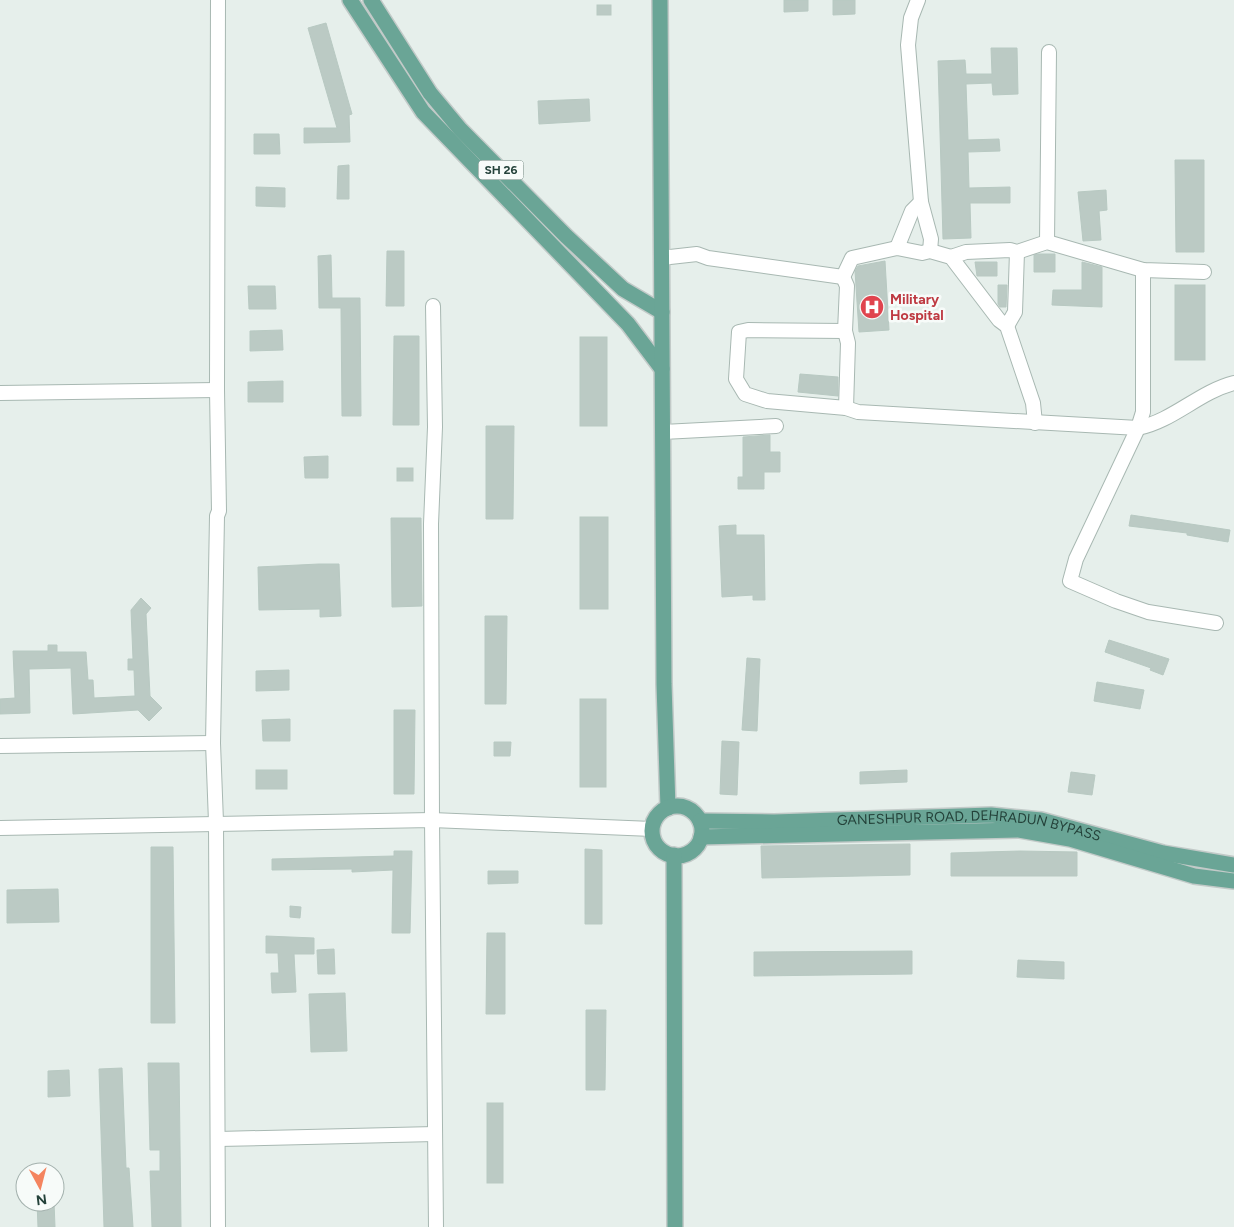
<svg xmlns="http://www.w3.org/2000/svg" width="1234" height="1227" font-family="Figtree,sans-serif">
<rect width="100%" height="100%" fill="#e6efeb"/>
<!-- building -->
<g fill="#bbcac4" stroke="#b8c9c2">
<polygon points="784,0 808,0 808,11 784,12"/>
<polygon points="833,0 855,0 855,14 833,15"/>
<rect x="597" y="5" width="14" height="10"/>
<polygon points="326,23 352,114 349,115 350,142 304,143 304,128 337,128 308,28"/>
<polygon points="991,48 1017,48 1018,94 993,95 992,83 966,84 968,140 999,139 1000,151 968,152 969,188 1010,187 1010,203 970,203 971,238 943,239 938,61 965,60 966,74 992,74"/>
<polygon points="589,99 590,121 539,124 538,101"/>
<polygon points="254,134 279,134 280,154 254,154"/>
<polygon points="1175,160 1204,160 1204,252 1176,252"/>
<polygon points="349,165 349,199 337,199 338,166"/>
<polygon points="256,187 285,188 285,207 256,206"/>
<polygon points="1106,190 1107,210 1099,211 1101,240 1083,241 1078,192"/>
<polygon points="387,251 404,251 404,306 386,306"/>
<polygon points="1038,254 1055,254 1055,272 1034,272 1034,255"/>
<polygon points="331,255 332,298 360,298 361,416 342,416 341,308 319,308 318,256"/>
<polygon points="885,261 889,330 859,332 855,271 858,266"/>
<polygon points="975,262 997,262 997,276 977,276"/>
<polygon points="1082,262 1102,267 1102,307 1052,305 1053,290 1082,290"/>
<polygon points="998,285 1007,285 1006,307 1000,307 998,304"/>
<rect x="1175" y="285" width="30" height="75"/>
<polygon points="248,286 275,286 276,309 249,309"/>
<polygon points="282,330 283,350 250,351 250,331"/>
<polygon points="394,336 419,336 419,425 393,425"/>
<rect x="580" y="337" width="27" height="89"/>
<polygon points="800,374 838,377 838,396 798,392"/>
<polygon points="283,381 283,402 248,402 248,382"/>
<polygon points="486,426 514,426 513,519 486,519"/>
<polygon points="770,435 770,452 780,452 780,472 764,472 764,489 738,489 738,477 743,477 743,437"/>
<polygon points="328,456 328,478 305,478 304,457"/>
<rect x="397" y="468" width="16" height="13"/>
<polygon points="1131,515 1230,530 1228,542 1187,535 1187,533 1129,526"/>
<rect x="580" y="517" width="28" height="92"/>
<polygon points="391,518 421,518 422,606 392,607"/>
<polygon points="736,525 736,535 764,535 765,600 753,600 753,595 722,597 719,526"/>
<polygon points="319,564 339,564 341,616 320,617 320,609 259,610 258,567"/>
<polygon points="141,598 151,608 146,614 150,696 162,708 149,721 138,710 73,714 71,668 29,669 30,713 0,714 0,699 15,698 13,651 48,651 48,645 57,645 57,652 86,652 88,680 93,680 94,698 135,696 134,670 128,670 128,659 133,659 131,610"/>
<polygon points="485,616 507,616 506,704 485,704"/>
<polygon points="1109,640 1169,659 1163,675 1150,670 1151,668 1105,652"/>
<polygon points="747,658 760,659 757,731 742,730"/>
<polygon points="289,670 289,690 256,691 256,671"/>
<polygon points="1097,682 1144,690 1140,709 1094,701"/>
<rect x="580" y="699" width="26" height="88"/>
<polygon points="394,710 415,710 414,794 394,794"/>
<polygon points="290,719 290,741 263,741 262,720"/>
<polygon points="722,741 739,742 737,795 720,794"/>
<polygon points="494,742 511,742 510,756 494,756"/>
<rect x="256" y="770" width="31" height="19"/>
<polygon points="907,770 907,782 860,784 860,772"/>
<polygon points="1071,772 1095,775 1092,795 1068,792"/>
<polygon points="910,844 910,875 762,878 761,846"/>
<polygon points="151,847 173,847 175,1023 151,1023"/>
<polygon points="585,849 602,850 602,924 585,924"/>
<polygon points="394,851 412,851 410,933 392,933 393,870 352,872 352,869 272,870 272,859 394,856"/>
<polygon points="1020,851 1077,852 1077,876 951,876 951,853"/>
<polygon points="488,871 518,871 518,883 488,884"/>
<polygon points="58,889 59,922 7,923 7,890"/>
<polygon points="290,906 301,907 300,918 290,917"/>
<polygon points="487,933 505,933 505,1014 486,1014"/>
<polygon points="266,936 314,938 314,954 294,954 296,992 272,993 271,973 279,973 278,953 266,953"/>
<polygon points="334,949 335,974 318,974 317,950"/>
<polygon points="912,951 912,974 754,976 754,952"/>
<polygon points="1018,960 1064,962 1064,979 1017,977"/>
<polygon points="345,993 347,1051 311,1052 309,994"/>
<polygon points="586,1010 606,1010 605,1090 586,1090"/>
<polygon points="148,1063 179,1063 181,1227 152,1227 150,1171 160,1171 160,1150 150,1150"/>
<polygon points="122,1068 126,1168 129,1168 133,1227 104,1227 99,1069"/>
<polygon points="69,1070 70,1096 48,1097 48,1071"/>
<rect x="487" y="1103" width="16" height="80"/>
<polygon points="37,1202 54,1202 55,1227 38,1227"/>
</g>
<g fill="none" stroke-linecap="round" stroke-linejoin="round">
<!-- minor casing -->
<g stroke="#a8b8b2" stroke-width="16">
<g id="minor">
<polyline points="918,0 911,18 908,45 921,202 931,239 930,251"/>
<polyline points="1047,242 1049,52"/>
<polyline points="897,248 912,211 921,202"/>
<polyline points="951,257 966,252 1010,250 1017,252 1047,242 1143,270 1204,272"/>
<polyline points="661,258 697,254 708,258 843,277"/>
<polyline points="1143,270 1143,412 1138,428 1076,559 1070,581 1116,601 1148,612 1216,623"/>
<polyline points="843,277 852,258 897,248 922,253 930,251 951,257 999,320 1007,326 1033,403 1035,423"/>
<polyline points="843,277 847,286 845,331 848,343 846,408"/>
<polyline points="433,306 435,427 431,524 432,820 436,1227"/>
<polyline points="1007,326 1015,312 1017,252"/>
<path d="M845 331 748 330 739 332 736 379 745 394 767 401 846 408 858 412 1138 428C1173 421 1199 392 1234 383"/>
<polyline points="0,393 217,390"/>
<polyline points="663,432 776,426"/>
<polyline points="0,746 213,743"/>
<polyline points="0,828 432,820 652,829"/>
<polyline points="218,1139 435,1134"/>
<polyline points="218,1227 216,822 213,743 217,516 219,511 217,390 218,0"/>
</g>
</g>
<!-- major casing -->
<g stroke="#c2cac8" stroke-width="18">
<g id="major">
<polyline points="350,0 423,112 628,324 662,369"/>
<polyline points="371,0 430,93 460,129 566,236 623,289 662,312"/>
<polyline points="660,0 664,684 668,808"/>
<circle cx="677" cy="831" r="25"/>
<path id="s1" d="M700 821 774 822 991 815 1041 820 1163 853 1234 865"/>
<polyline points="701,837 1019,830 1070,839 1194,876 1234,881"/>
<polyline points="674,855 675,1227"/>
</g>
</g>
<!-- minor -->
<use href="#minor" stroke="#fff" stroke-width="14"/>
<!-- major -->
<use href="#major" stroke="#6aa596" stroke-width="15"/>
</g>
<!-- icons -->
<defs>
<g id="hospital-disc" transform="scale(1.25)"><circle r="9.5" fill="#e0444e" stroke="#f7fbf9"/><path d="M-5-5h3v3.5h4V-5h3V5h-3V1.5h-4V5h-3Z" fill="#fff"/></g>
</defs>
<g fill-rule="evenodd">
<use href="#hospital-disc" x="872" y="307"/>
</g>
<g text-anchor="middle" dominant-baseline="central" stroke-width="5" stroke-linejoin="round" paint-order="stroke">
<!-- shield labels -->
<rect fill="#f7fbf9" stroke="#637a73" stroke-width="1" x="478.5" y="160.5" width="45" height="19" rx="4"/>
<g font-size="12" font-weight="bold" fill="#24423a">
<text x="501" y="170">SH 26</text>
</g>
<!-- health labels -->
<g font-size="14" font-weight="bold" fill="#be3a42" stroke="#f7fbf9" text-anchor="start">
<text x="890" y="299">Military<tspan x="890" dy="16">Hospital</tspan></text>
</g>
<!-- street labels -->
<g font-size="14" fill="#24423a" stroke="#f7fbf9">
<text stroke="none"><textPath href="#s1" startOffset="270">GANESHPUR ROAD, DEHRADUN BYPASS</textPath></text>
</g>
</g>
<!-- north arrow -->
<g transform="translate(40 1187) rotate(173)"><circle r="24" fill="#f7fbf9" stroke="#a3b1ad"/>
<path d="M0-4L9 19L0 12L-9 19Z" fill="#f4845f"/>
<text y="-8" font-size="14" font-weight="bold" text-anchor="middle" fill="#24423a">N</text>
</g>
</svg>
